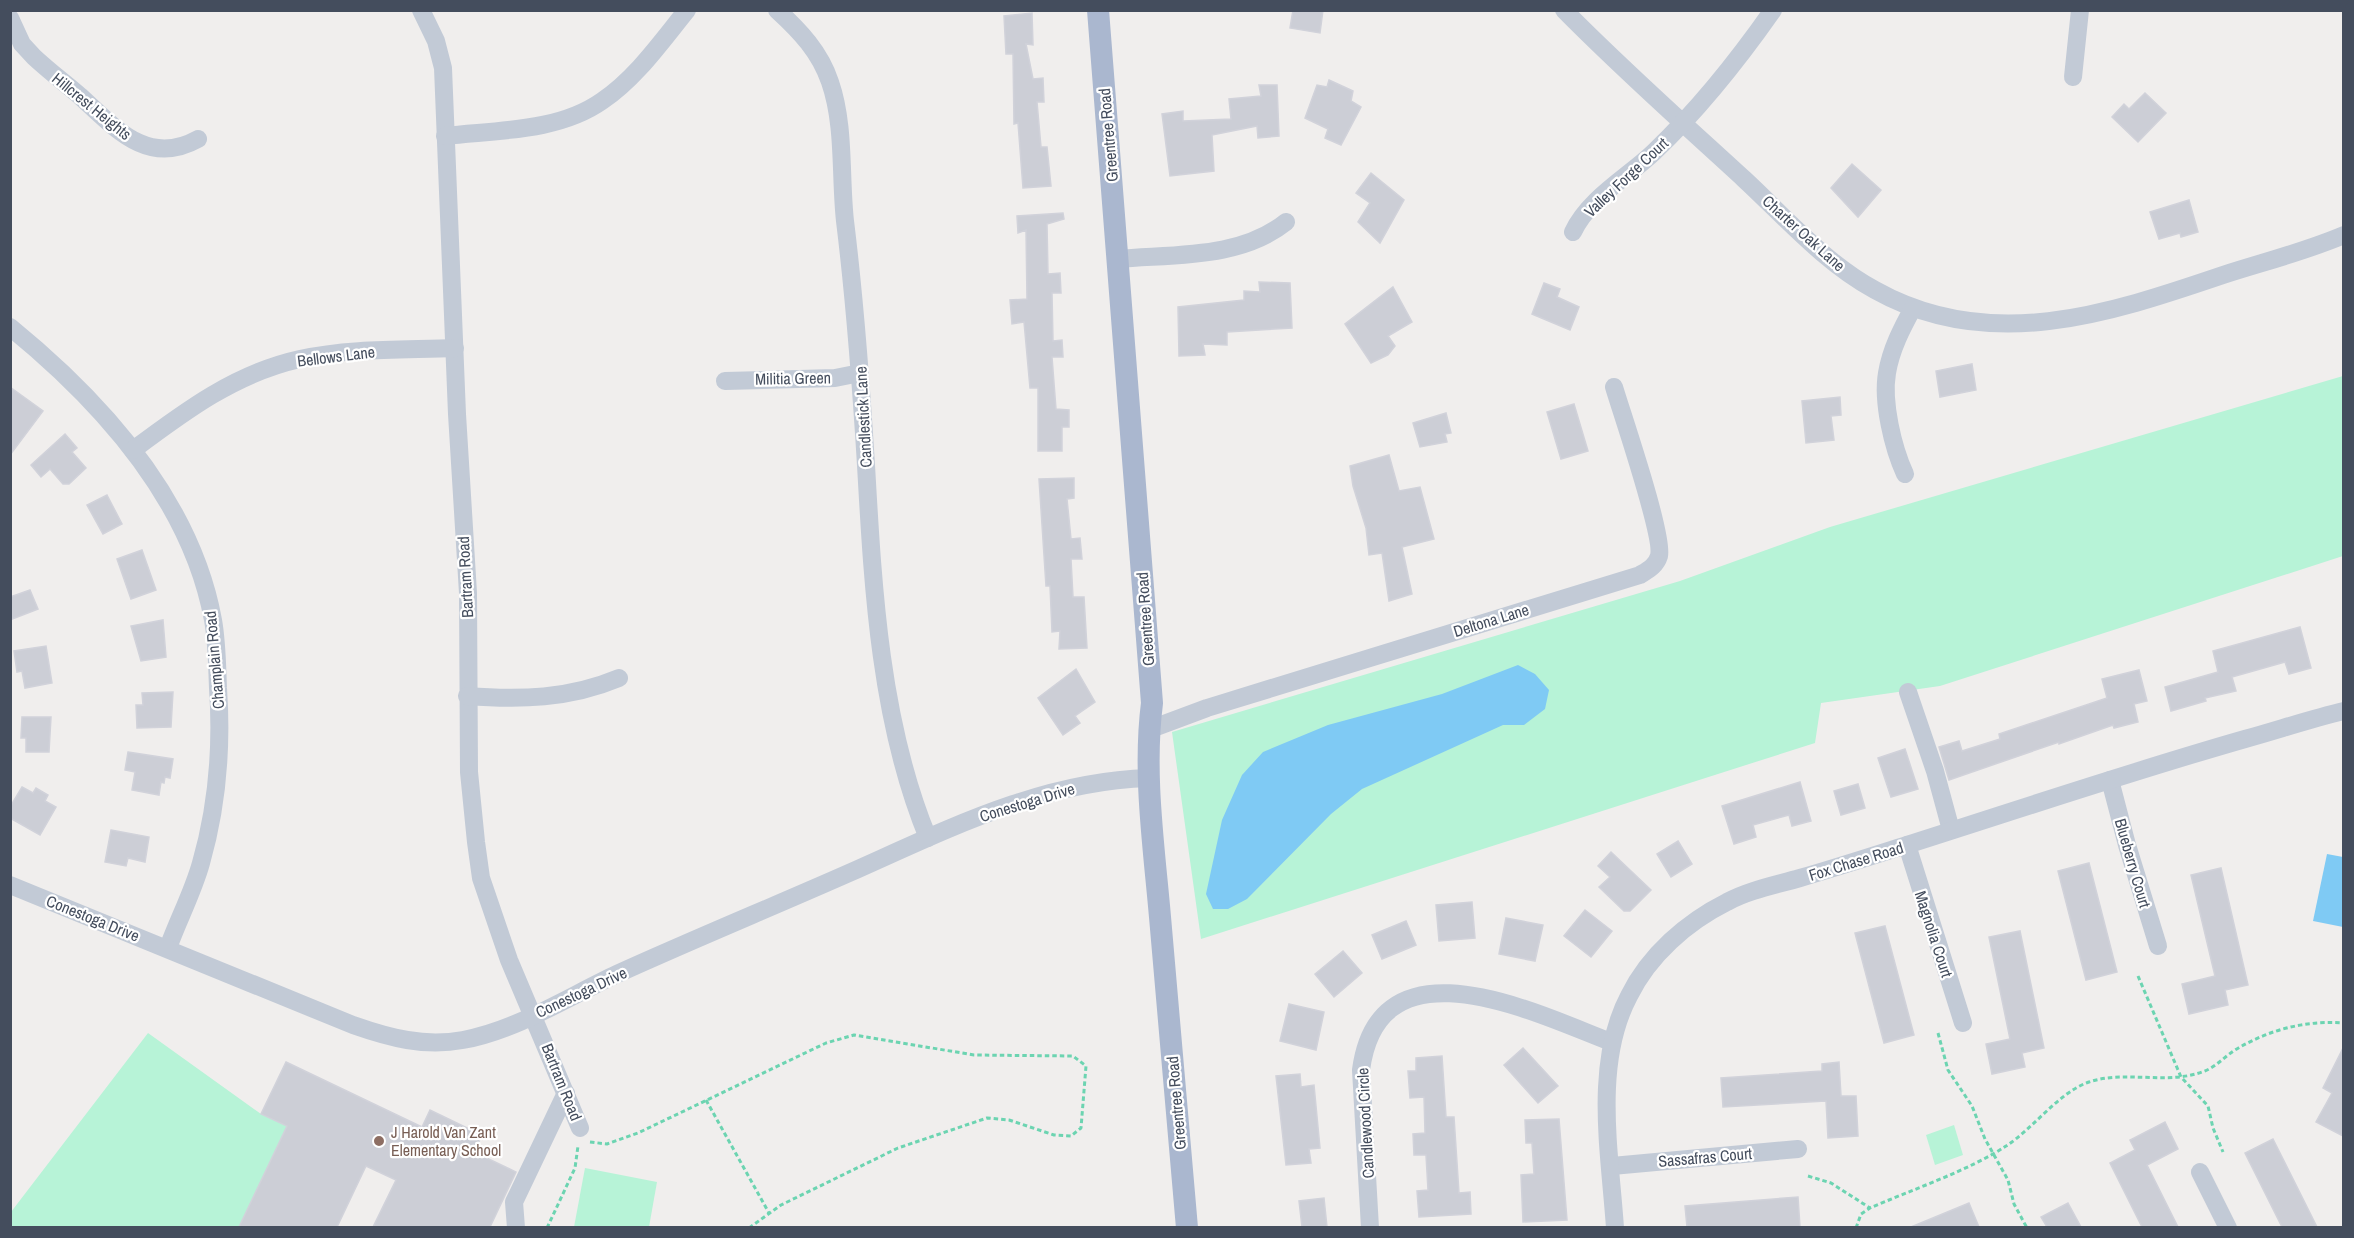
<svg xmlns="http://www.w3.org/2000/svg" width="2354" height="1238" font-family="'Archivo Narrow',sans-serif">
<rect width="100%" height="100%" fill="#f0eeed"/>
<!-- green -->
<g fill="#b7f3d7">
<polygon points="2343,376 2343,556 1940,686 1821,703 1815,743 1201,939 1172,732 1680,581 1830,527"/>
<polygon points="148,1033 261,1114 287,1126 239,1227 11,1227 11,1212"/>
<polygon points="1954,1125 1963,1155 1935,1165 1926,1135"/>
<polygon points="585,1168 657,1182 649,1227 574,1227"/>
</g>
<!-- water -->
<g fill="#7fcaf4">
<polygon points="1518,665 1535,674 1549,690 1545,709 1524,725 1503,725 1362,789 1331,814 1247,899 1228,909 1213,909 1206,894 1222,820 1242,775 1263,752 1328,725 1442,694"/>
<polygon points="2327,854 2343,857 2343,927 2313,921"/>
</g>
<!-- building -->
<g fill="#ccced6" stroke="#d1d2da" stroke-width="1.5">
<polygon points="1293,10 1323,10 1320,33 1290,28"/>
<polygon points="1032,13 1033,45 1026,44 1033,79 1043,78 1044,102 1037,102 1041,147 1047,147 1051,186 1023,188 1018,123 1014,124 1013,54 1006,54 1004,16"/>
<polygon points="1329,80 1353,91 1351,101 1361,107 1341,145 1325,138 1328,129 1305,118 1317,85 1327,87"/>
<polygon points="1259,85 1277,85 1279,136 1258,138 1257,126 1212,135 1214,171 1170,176 1162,114 1183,111 1183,121 1231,119 1229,99 1261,96"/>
<polygon points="2145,93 2166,113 2138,142 2112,117 2124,104 2129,109"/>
<polygon points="1852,164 1881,190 1858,217 1831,188"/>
<polygon points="1371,173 1404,200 1380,243 1358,222 1370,203 1356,193"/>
<polygon points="2189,200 2198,232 2181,237 2180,233 2159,239 2150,212"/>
<polygon points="1063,213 1064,219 1047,224 1048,274 1060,273 1061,293 1052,293 1053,341 1062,340 1063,357 1052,357 1056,409 1069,410 1069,427 1062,427 1062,451 1038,451 1038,388 1030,388 1024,322 1012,324 1010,300 1027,299 1026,230 1018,233 1017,216"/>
<polygon points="1259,282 1290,283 1292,328 1227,332 1227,345 1203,344 1205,355 1179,356 1178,307 1244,300 1244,291 1260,292"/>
<polygon points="1544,283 1560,289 1557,297 1579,307 1570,330 1532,314"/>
<polygon points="1393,287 1412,322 1388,336 1395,346 1388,355 1371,363 1345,324"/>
<polygon points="1972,364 1976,390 1940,397 1936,371"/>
<polygon points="10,387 43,411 10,455"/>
<polygon points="1840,397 1841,415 1831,416 1834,440 1806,443 1802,401"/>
<polygon points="1574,404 1588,451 1561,459 1547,412"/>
<polygon points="1446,413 1451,433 1445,434 1447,442 1420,447 1413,423"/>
<polygon points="65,434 77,448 72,452 86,468 69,484 63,484 50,469 41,477 31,465"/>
<polygon points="1389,455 1399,491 1420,487 1434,539 1402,547 1412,594 1389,601 1382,553 1369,555 1366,528 1353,486 1350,466"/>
<polygon points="1074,478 1074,498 1067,499 1071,539 1080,538 1082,559 1071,559 1073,597 1084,597 1087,648 1059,649 1060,631 1052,632 1050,586 1046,586 1039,479"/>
<polygon points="107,495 122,524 103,534 87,505"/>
<polygon points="142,550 156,590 131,599 117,559"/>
<polygon points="30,590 38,609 10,620 10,597"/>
<polygon points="163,620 166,657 141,661 131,626"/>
<polygon points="2300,627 2311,668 2289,674 2285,662 2232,677 2236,691 2205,698 2206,701 2171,711 2165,687 2218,672 2213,651"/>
<polygon points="46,646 52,683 25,688 22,671 17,672 14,651"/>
<polygon points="1076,669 1095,702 1075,716 1080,723 1063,735 1038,698"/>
<polygon points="2139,670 2147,701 2134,704 2138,722 2114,728 2113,725 2059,744 2059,742 1949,780 1939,747 1959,741 1962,751 2000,739 1999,734 2107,698 2102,679"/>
<polygon points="173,692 171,727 137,728 136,705 143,705 142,693"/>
<polygon points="22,717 51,717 49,752 26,752 26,738 21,738"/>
<polygon points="1905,749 1918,789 1891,797 1878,758"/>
<polygon points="128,752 173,759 170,778 165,777 164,783 161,782 159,795 132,790 135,772 125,770"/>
<polygon points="1800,782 1811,821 1792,826 1789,815 1753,825 1756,837 1734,844 1722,806"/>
<polygon points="1858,784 1865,808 1841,815 1834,791"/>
<polygon points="22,787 33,793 36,788 48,795 45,801 56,807 40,835 10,818 10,807"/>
<polygon points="111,830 149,837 145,862 128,858 126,866 105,862"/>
<polygon points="1678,841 1692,864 1671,877 1657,854"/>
<polygon points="1611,852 1651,890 1630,911 1624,911 1599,887 1610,877 1598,866"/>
<polygon points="2089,863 2117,972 2086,980 2058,871"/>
<polygon points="2221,868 2248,985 2225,990 2228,1005 2189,1014 2182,984 2215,976 2191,875"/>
<polygon points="1472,902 1475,938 1439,941 1436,905"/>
<polygon points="1585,910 1612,931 1591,957 1564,936"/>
<polygon points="1506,918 1543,925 1535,961 1499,954"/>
<polygon points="1406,921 1416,945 1382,959 1372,935"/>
<polygon points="1885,926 1914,1035 1884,1043 1855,933"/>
<polygon points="2020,931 2044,1048 2022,1053 2025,1067 1992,1074 1986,1044 2010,1039 1989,937"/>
<polygon points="1343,951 1362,973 1334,997 1315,974"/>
<polygon points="1289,1004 1324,1012 1316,1050 1280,1041"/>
<polygon points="1523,1048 1558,1086 1538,1103 1504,1065"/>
<polygon points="2343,1048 2343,1136 2316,1122 2332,1093 2323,1088"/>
<polygon points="1442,1056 1446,1117 1454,1117 1459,1193 1470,1192 1471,1214 1419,1217 1417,1191 1428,1190 1426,1155 1414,1155 1413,1134 1425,1133 1424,1097 1410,1098 1408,1071 1416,1071 1416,1058"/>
<polygon points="286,1062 422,1127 430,1110 482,1135 474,1152 516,1172 490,1227 373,1227 396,1180 366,1166 337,1227 239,1227 287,1126 261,1114"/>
<polygon points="1839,1062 1841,1096 1856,1096 1858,1136 1828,1138 1826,1101 1723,1107 1721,1078 1822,1071 1822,1064"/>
<polygon points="1300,1074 1301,1087 1314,1085 1320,1148 1309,1149 1311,1163 1286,1165 1276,1076"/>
<polygon points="1559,1119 1567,1220 1523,1222 1521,1175 1534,1174 1532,1143 1526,1143 1525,1120"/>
<polygon points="2165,1122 2178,1149 2147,1165 2178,1227 2142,1227 2110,1163 2135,1150 2130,1140"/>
<polygon points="2273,1139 2317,1227 2282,1227 2245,1153"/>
<polygon points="1798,1197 1800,1227 1687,1227 1685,1206"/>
<polygon points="1324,1198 1327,1227 1302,1227 1299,1201"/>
<polygon points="1969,1203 1979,1227 1911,1227"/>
<polygon points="2068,1203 2081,1227 2047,1227 2041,1217"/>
</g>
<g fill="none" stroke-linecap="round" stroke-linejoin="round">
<!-- path -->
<g stroke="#6cd4b1" stroke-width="3" stroke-dasharray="4.5 3" stroke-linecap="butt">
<polyline points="2138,976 2181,1077 2208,1106 2213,1128 2223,1152"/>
<polyline points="1938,1033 1948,1070 1972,1106 1985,1139 2008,1180 2014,1204 2027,1228"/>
<polyline points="706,1100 769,1213"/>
<polyline points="590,1142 607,1144 638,1133 826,1043 854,1035 974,1055 1073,1056 1086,1066 1081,1128 1071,1136 1054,1135 1009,1120 987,1118 898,1148 781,1205 749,1228"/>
<polyline points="1808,1176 1831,1183 1870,1208"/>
<polyline points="547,1228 575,1168 578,1146"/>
<path d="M1856 1228 1861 1214 1870 1208C1911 1190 1970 1170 2006 1146 2033 1129 2059 1092 2089 1082 2125 1070 2166 1085 2202 1072 2215 1068 2224 1057 2235 1050 2268 1030 2305 1020 2344 1023"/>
</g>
<!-- minor -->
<g stroke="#c2cad6" stroke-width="18">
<polyline points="421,10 436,41 443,68 457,414 468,593 469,772 476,842 481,878 509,960 580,1128"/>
<path d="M777 10C800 31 820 52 830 82 845 125 840 176 845 221 855 302 861 383 866 465 873 589 880 722 928 838"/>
<path d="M1564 10C1622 69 1683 123 1744 179 1785 217 1825 263 1875 290 1989 354 2108 314 2223 275 2263 262 2304 252 2344 235"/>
<path d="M10 18 22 44 34 57C49 71 65 83 80 96 115 128 148 167 198 139"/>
<polyline points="2073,77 2080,10"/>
<path d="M445 136C496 130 558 132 602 101 636 78 661 42 687 10"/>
<path d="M1573 232C1589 198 1628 177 1654 152 1698 110 1738 60 1773 10"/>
<path d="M1118 259C1174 254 1240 259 1286 222"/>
<path d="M10 327C102 402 191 500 213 620 217 642 217 665 218 688 222 746 217 807 201 863 193 892 178 920 168 948"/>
<polyline points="725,381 835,378 860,373"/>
<path d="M133 450C185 411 236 373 300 359 350 348 404 350 455 348"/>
<path d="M1905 474C1893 448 1882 402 1887 373 1891 349 1902 328 1913 308"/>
<polyline points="1908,692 1935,771 1951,830"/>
<path d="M467 696C520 700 569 699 619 678"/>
<path d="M1148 730 1207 708 1640 575C1648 570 1656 566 1659 556 1664 536 1622 414 1614 387"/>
<polyline points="2110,780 2127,845 2158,946"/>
<polyline points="1907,845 1963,1023"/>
<path d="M10 885 353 1025C390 1038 424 1047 463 1040 517 1030 568 997 617 974 694 939 772 907 849 873 946 830 1041 781 1149 778"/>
<polyline points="1612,1166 1798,1149"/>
<polyline points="2200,1172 2228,1228"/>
<polyline points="516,1228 514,1202 566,1093"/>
<path d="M1370 1228 1361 1070C1379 935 1535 1013 1611 1042"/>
<path d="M1615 1228C1610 1153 1593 1064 1629 996 1649 955 1687 922 1727 902 1749 890 1776 885 1800 878 1838 867 1875 855 1913 843 2023 808 2133 771 2245 739 2278 730 2310 719 2344 711"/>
</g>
<!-- major -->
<path stroke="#aab7cf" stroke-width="22" d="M1098 10 1152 703C1143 773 1154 847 1160 917 1169 1021 1178 1124 1187 1228"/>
</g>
<!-- markers -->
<circle fill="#8d6e63" stroke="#fff" stroke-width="2" cx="379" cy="1141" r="6"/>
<g text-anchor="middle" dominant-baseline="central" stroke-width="4.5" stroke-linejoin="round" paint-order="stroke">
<!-- street labels -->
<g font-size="16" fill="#444d5d" stroke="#fff">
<text transform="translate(92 106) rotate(39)">Hillcrest Heights</text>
<text transform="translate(1108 135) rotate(-95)">Greentree Road</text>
<text transform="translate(1626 177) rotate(-43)">Valley Forge Court</text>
<text transform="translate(1804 233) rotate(42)">Charter Oak Lane</text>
<text transform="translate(336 356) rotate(-7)">Bellows Lane</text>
<text transform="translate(793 378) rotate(-1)">Militia Green</text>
<text transform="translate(863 417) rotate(-93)">Candlestick Lane</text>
<text transform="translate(465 577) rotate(-93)">Bartram Road</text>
<text transform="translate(1145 619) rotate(-94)">Greentree Road</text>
<text transform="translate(1491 620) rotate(-17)">Deltona Lane</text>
<text transform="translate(214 660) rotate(-95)">Champlain Road</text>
<text transform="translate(1027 802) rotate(-17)">Conestoga Drive</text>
<text transform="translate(1856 861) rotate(-17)">Fox Chase Road</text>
<text transform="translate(2133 863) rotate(74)">Blueberry Court</text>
<text transform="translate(93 918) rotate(22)">Conestoga Drive</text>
<text transform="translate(1934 934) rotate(72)">Magnolia Court</text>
<text transform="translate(581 992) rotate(-25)">Conestoga Drive</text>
<text transform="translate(562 1082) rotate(68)">Bartram Road</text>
<text transform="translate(1176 1103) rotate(-95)">Greentree Road</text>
<text transform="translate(1365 1123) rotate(-93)">Candlewood Circle</text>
<text transform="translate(1705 1157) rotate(-5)">Sassafras Court</text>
</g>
<!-- education labels -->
<g font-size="16" fill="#785e54" stroke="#fff" text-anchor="start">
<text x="391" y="1132">J Harold Van Zant<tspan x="391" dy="18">Elementary School</tspan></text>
</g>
</g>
<!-- border -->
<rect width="2354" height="1238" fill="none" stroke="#444d5d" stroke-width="24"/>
</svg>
